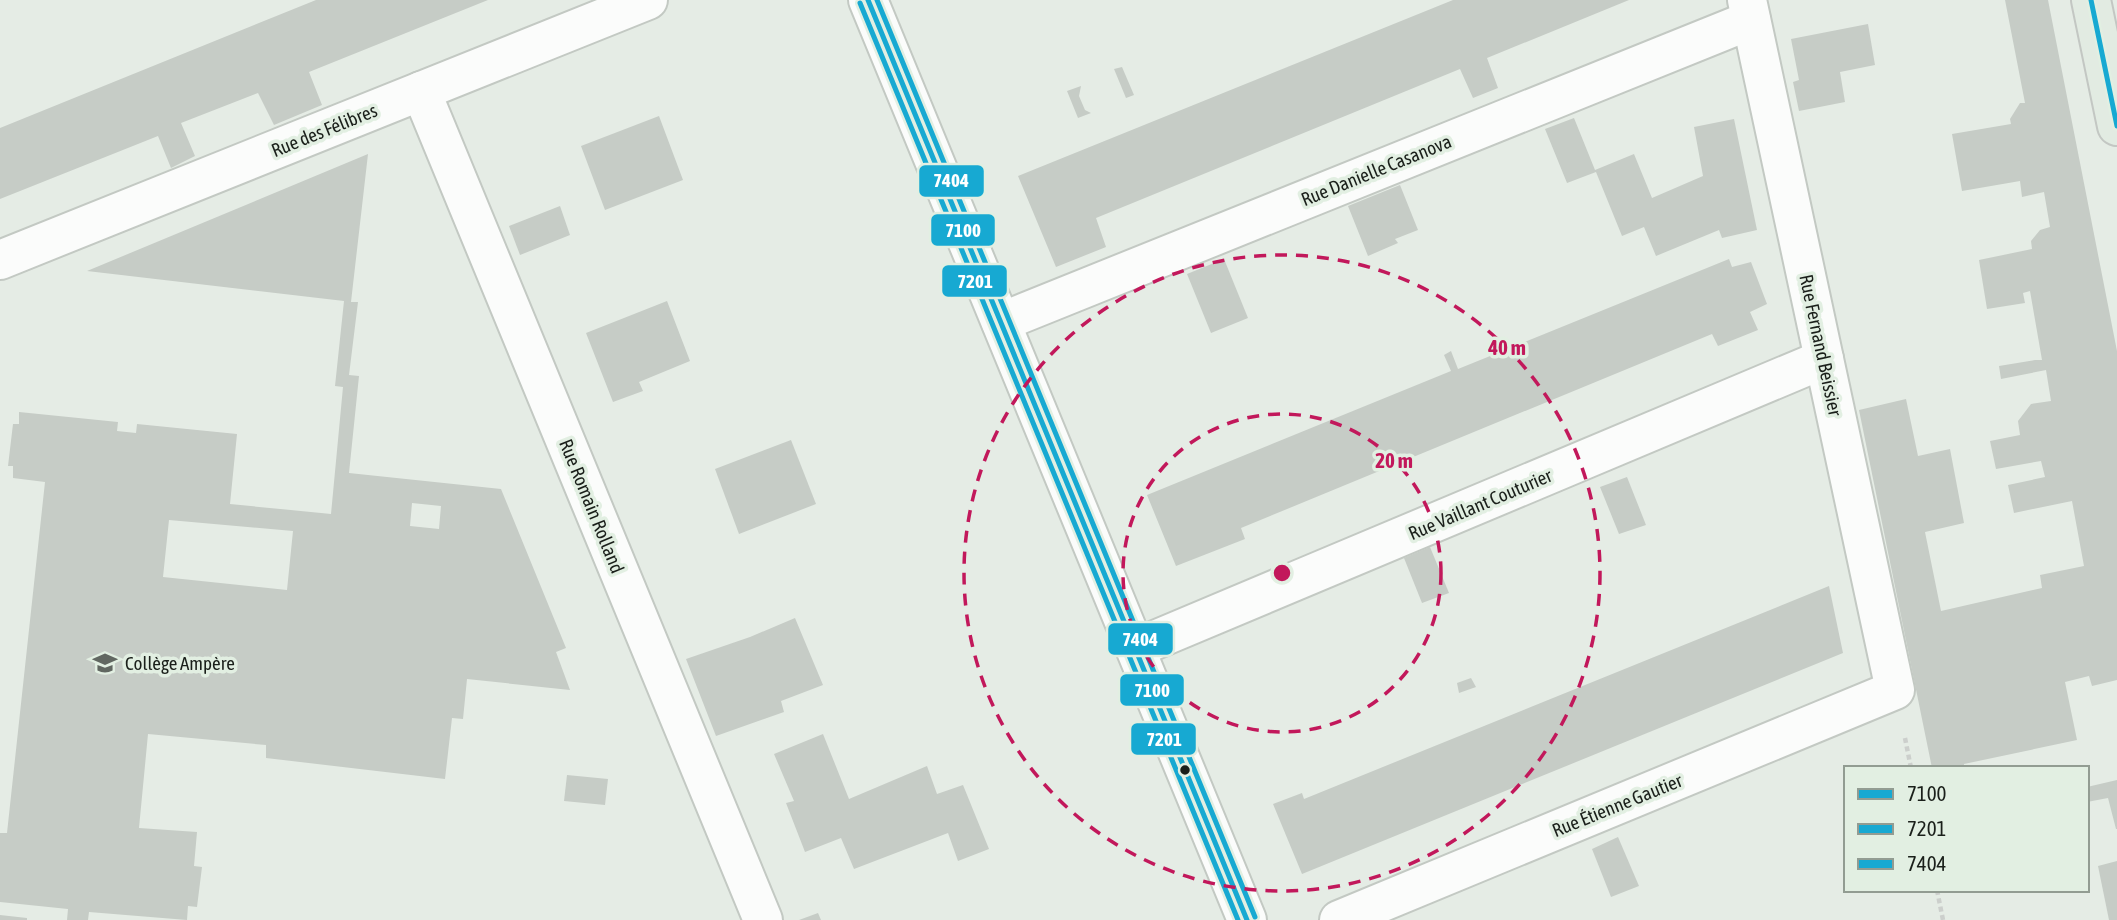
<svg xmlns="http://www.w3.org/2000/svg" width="2117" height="920" font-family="'Asap Condensed',sans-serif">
<rect width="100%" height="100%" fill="#e5ece5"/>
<!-- building -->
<g fill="#c6ccc6" fill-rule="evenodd">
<polygon points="316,0 488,0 309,72 322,105 274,125 258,93 181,123 195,156 171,168 158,136 0,199 0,128"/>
<polygon points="1453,0 1629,0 1487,58 1498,88 1473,98 1460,69 1096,218 1106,247 1056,267 1018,176"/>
<polygon points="2005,0 2048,0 2117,351 2117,680 2092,686 2089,676 2065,682 2077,740 1964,764 1964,768 1932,768 1859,410 1906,399 1918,456 1950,449 1964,523 1925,532 1941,611 2042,588 2040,575 2084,566 2072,501 2014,513 2008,485 2045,477 2041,461 1996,469 1990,441 2020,435 2018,421 2031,404 2051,401 2046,370 2001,379 1999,366 2035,360 2042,360 2030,291 2023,293 2025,303 1987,309 1979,260 2032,249 2031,241 2040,230 2050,227 2044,192 2022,197 2020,181 1962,191 1952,134 2011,124 2010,119 2020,103 2025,103"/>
<polygon points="1868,24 1875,65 1840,72 1845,102 1799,111 1793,82 1799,80 1791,39"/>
<polygon points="1122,67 1134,95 1126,98 1114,69"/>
<polygon points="1081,86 1079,96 1085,110 1091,113 1078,118 1067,91"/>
<polygon points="659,116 683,180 605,210 581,146"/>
<polygon points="1574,118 1595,170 1634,154 1652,198 1703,176 1694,127 1734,119 1757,230 1722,238 1719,230 1656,256 1644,227 1622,236 1596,172 1567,183 1545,129"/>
<path d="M368 154 351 302H358L349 375 359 376 349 473 501 489 566 648 556 652 570 690 467 679 463 719 452 718 445 779 266 758V745L148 734 139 828 197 832 194 866 202 867 197 907 188 906 187 920 89 912 88 920H67L68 909 0 902V833H7L45 482 13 478V466H8L13 424H19V412L118 422 117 431 136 433 137 424 237 434 230 504 331 514 343 387 335 386 344 301 87 271ZM412 503 441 506 439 529 410 526ZM169 520 293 531 287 590 163 577Z"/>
<polygon points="1400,185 1418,230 1395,239 1398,243 1368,256 1348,206"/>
<polygon points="560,206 570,235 520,255 509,226"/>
<polygon points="1224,259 1248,318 1211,333 1187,274"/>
<polygon points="1729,259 1732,267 1751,262 1767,304 1750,312 1758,330 1718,346 1712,334 1241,528 1245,539 1176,566 1147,495 1451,371 1444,355 1451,351 1458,369"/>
<polygon points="667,301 690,361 639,382 643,391 613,402 586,333"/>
<polygon points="791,440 816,504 739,534 715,469"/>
<polygon points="1627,477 1646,525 1619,534 1600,487"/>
<polygon points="1430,547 1449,593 1422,603 1404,558"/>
<polygon points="1829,586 1843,653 1302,874 1273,804 1302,793 1304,799"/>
<polygon points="795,618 823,685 781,701 784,712 716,736 686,659 750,637"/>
<polygon points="1471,678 1476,687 1459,693 1457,683"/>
<polygon points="823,734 849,799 927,766 937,794 963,785 989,849 958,861 948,833 854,869 841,838 805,852 786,803 794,801 774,754"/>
<polygon points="567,775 608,779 605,805 564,801"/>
<polygon points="2117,780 2117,829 2116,829 2108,798 2087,802 2087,787"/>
<polygon points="1618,837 1639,886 1611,897 1592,849"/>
<polygon points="2117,861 2117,920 2109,920 2098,866"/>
<polygon points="818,913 821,920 799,920"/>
<polygon points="0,915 27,918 27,920 0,920"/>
</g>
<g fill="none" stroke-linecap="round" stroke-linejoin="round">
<!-- minor casing -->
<g stroke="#c3c9c3" stroke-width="42">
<g id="minor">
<polyline points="868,0 1247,920"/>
<polyline points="421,91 763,920"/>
<polyline points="0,260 648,0"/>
<polyline points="1001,322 1751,20"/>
<polyline points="1136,648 1824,359"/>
<polyline points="1339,920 1895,690 1747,0"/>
</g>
</g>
<!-- major casing -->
<g stroke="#c3c7c3" stroke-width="42">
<polyline id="major" points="2091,0 2117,126"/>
</g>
<!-- path -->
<g stroke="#cccfcc" stroke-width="4.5" stroke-dasharray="5 3.5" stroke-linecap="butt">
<polyline points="1905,738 1911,768"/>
<polyline points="1937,890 1943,920"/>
</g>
<!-- minor -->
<use href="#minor" stroke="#fbfcfb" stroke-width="38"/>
<!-- major -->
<use href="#major" stroke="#e2ebe2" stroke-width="38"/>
<!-- bus-1 casing -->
<g stroke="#e2efe2" stroke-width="10">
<g id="bus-1">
<polyline points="868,0 1247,920"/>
<polyline points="2091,0 2117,126"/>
</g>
</g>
<!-- bus-2 casing -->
<g stroke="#e2efe2" stroke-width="10">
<polyline id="bus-2" points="860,3 1238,920"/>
</g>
<!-- bus-3 casing -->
<g stroke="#e2efe2" stroke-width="10">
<polyline id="bus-3" points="877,0 1255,917"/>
</g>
<!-- bus-1 -->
<use href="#bus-1" stroke="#17a9d2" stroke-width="5"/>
<!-- bus-2 -->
<use href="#bus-2" stroke="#17a9d2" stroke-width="5"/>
<!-- bus-3 -->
<use href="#bus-3" stroke="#17a9d2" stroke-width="5"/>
</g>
<!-- distance rings -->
<g fill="none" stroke="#c2185b" stroke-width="3.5" stroke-dasharray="12 9">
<circle cx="1282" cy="573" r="159"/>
<circle cx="1282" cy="573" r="318"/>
</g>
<!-- icons -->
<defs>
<g id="school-bare" transform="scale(1.89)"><path d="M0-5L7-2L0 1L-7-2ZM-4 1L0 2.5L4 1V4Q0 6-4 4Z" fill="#616761" stroke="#e2efe2" stroke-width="2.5" paint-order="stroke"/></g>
</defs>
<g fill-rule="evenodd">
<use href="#school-bare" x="105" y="663"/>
</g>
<!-- markers -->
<circle fill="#1a1f1a" stroke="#e2efe2" stroke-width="2.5" cx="1185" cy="770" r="6"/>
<g text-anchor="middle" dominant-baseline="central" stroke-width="7" stroke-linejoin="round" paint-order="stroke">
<!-- street labels -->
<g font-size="19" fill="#1a1f1a" stroke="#e2efe2">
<text transform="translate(324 130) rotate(-22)">Rue des Félibres</text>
<text transform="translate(1376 170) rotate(-22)">Rue Danielle Casanova</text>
<text transform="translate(1821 345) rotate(78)">Rue Fernand Beissier</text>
<text transform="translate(1480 504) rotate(-23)">Rue Vaillant Couturier</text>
<text transform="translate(592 506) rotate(68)">Rue Romain Rolland</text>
<text transform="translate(1617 805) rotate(-22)">Rue Étienne Gautier</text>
</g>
<!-- poi labels -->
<g font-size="19" fill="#1a1f1a" stroke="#e2efe2" text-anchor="start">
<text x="125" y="663">Collège Ampère</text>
</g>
</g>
<circle cx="1282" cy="573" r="10" fill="#c2185b" stroke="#e2efe2" stroke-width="3.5"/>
<g font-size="21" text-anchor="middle" font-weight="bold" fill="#c2185b" stroke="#e2efe2" stroke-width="7" stroke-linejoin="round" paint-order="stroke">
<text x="1507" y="355">40 m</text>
<text x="1394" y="468">20 m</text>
</g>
<g stroke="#e2efe2" stroke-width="2.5">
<rect x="918" y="164" width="67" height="34" rx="7" fill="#17a9d2"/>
<rect x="930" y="213" width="66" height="34" rx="7" fill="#17a9d2"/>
<rect x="941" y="264" width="67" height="34" rx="7" fill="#17a9d2"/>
<rect x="1107" y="622" width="67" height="34" rx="7" fill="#17a9d2"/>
<rect x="1119" y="673" width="66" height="34" rx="7" fill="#17a9d2"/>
<rect x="1130" y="722" width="67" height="34" rx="7" fill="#17a9d2"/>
</g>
<g font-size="19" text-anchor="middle" font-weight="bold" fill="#fff">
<text x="951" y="187">7404</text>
<text x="963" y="237">7100</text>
<text x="975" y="288">7201</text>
<text x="1140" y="646">7404</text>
<text x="1152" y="697">7100</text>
<text x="1164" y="746">7201</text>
</g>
<!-- legend -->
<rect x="1844" y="766" width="245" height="126" fill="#e2efe2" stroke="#929c92" stroke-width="2"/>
<rect x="1858" y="789" width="35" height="10" fill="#17a9d2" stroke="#929c92" stroke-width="2"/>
<text x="1907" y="801" font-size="21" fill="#1a1f1a">7100</text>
<rect x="1858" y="824" width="35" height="10" fill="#17a9d2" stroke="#929c92" stroke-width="2"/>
<text x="1907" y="836" font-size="21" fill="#1a1f1a">7201</text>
<rect x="1858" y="859" width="35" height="10" fill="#17a9d2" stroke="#929c92" stroke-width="2"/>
<text x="1907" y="871" font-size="21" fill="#1a1f1a">7404</text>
</svg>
